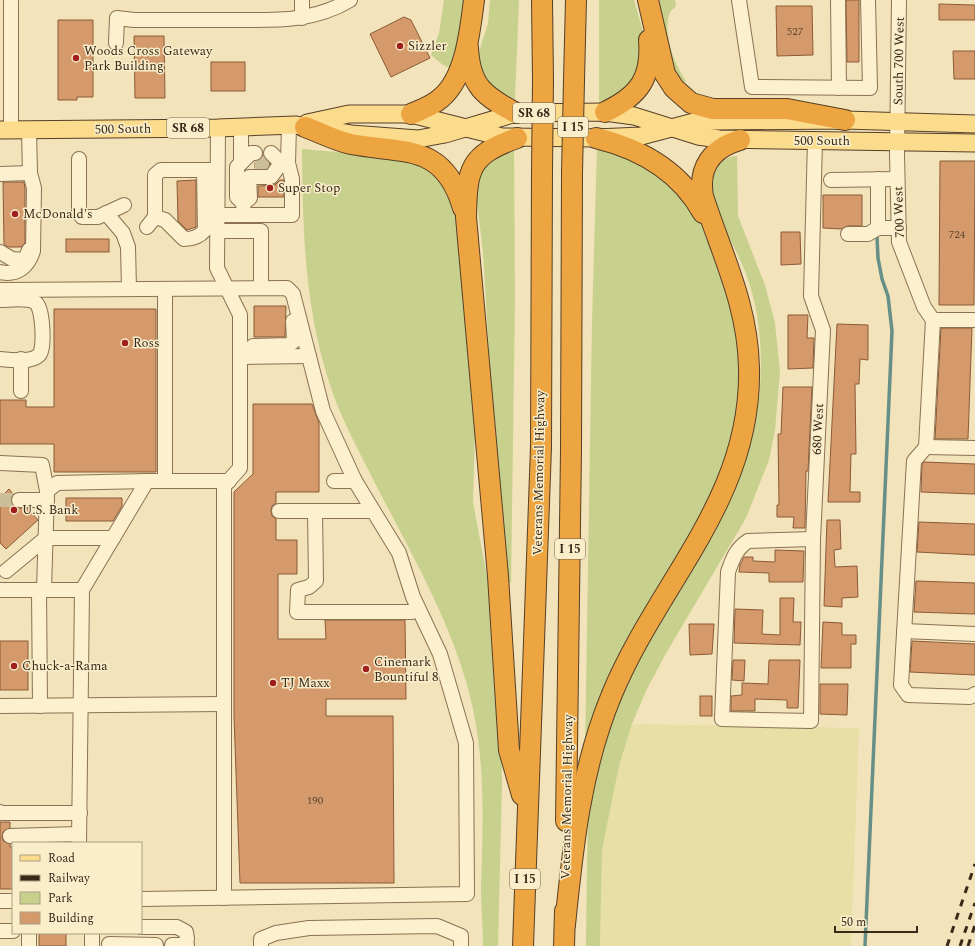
<svg xmlns="http://www.w3.org/2000/svg" width="975" height="946" font-family="Spectral,serif">
<rect width="100%" height="100%" fill="#f2e3ba"/>
<!-- farmland -->
<polygon fill="#e8dfa7" points="632,724 859,728 851,946 600,946 602,850 619,766"/>
<!-- green -->
<g fill="#c7d18d">
<polygon points="444,0 464,0 456,71 443,65 431,55 439,33"/>
<polygon points="490,0 519,0 515,99 494,89 482,77 478,55 488,23"/>
<polygon points="599,0 634,0 645,38 643,73 611,100 599,101"/>
<path d="M659 0H675L676 6 670 12C662 34 674 63 686 81L683 84 672 67Z"/>
<path d="M302 149 396 157 435 171 455 198 475 429 473 502 493 609 501 704 502 784 498 946H483C483 927 481 907 481 888 483 822 486 756 469 692 450 620 411 553 377 487 361 455 343 423 331 388 304 307 303 233 302 149Z"/>
<polygon points="507,149 514,150 515,296 511,583 508,583 494,438 483,252 476,195 482,168"/>
<polygon points="597,149 608,150 651,163 696,210 726,280 742,342 733,456 585,752 592,321"/>
<path d="M737 156 738 216 765 285 775 323 780 372 775 431 769 460 746 518 665 655 646 691 632 724 619 766 602 850 600 946H586C586 917 587 889 587 860 588 843 587 825 589 807 597 749 623 691 649 639 670 599 698 563 719 523 742 482 756 435 760 388 763 349 759 307 745 271 733 242 714 212 710 180 716 168 722 157 737 156Z"/>
</g>
<g fill="none" stroke-linecap="round" stroke-linejoin="round">
<!-- stream -->
<polyline stroke="#669087" stroke-width="3.5" points="865,946 892,331 888,296 882,279 878,258 877,237"/>
</g>
<!-- building -->
<g fill="#d49a6c" stroke="#8c5a36">
<polygon points="846,0 859,0 859,62 847,62"/>
<polygon points="939,4 975,5 975,20 939,20"/>
<polygon points="776,6 812,6 813,55 777,56"/>
<polygon points="404,17 411,20 430,58 391,77 370,34"/>
<polygon points="58,20 93,20 93,97 77,97 77,100 58,100"/>
<polygon points="134,36 164,36 165,98 135,98"/>
<polygon points="953,51 975,51 975,79 954,79"/>
<rect x="211" y="62" width="34" height="29"/>
<polygon points="263,155 270,164 267,168 255,168 255,162 260,160"/>
<polygon points="940,161 975,161 974,305 939,305"/>
<polygon points="196,180 196,227 187,230 178,221 177,181"/>
<polygon points="280,180 284,180 284,197 258,197 258,186 275,185"/>
<polygon points="3,182 24,182 25,189 25,243 21,247 8,247 4,244"/>
<polygon points="823,195 862,195 862,226 848,226 842,229 823,228"/>
<polygon points="781,232 800,232 801,264 781,265"/>
<rect x="66" y="239" width="43" height="13"/>
<polygon points="254,306 286,306 285,337 254,337"/>
<polygon points="54,309 156,309 156,472 54,472 54,444 0,444 0,400 26,400 26,407 54,407"/>
<polygon points="788,315 808,315 807,338 814,338 813,368 788,369"/>
<polygon points="837,324 868,325 868,360 860,359 859,384 855,384 856,454 851,454 850,492 860,492 860,502 828,502"/>
<polygon points="941,328 972,328 968,439 935,439"/>
<polygon points="783,387 812,387 808,471 806,471 805,528 793,528 794,517 777,517 777,505 779,505 778,434 781,434"/>
<polygon points="253,404 312,404 319,423 319,492 276,492 276,503 272,506 271,511 272,516 276,519 276,540 297,540 297,574 278,574 278,639 326,639 325,620 405,620 406,699 326,699 326,716 393,716 394,883 240,883 234,716 234,492 253,474"/>
<polygon points="924,462 975,464 975,494 921,492 922,464"/>
<polygon points="9,489 13,494 11,500 12,505 19,508 27,508 38,520 6,549 0,543 0,498"/>
<polygon points="66,498 122,498 122,506 113,521 66,521"/>
<polygon points="827,520 840,520 841,549 834,550 835,567 857,566 858,597 842,598 842,607 824,606"/>
<polygon points="919,522 975,524 975,555 917,552"/>
<polygon points="775,550 804,551 803,582 769,582 769,573 739,572 740,565 744,557 753,557 753,561 775,562"/>
<polygon points="916,581 975,583 975,614 914,612"/>
<polygon points="780,598 794,598 793,622 801,622 800,645 734,643 735,609 763,610 762,634 780,635"/>
<polygon points="823,622 842,623 842,635 856,635 856,644 851,644 851,668 821,668"/>
<polygon points="689,624 714,624 712,654 690,655"/>
<rect x="0" y="641" width="28" height="49"/>
<polygon points="912,641 975,644 975,675 910,672"/>
<polygon points="733,660 745,660 744,681 732,680"/>
<polygon points="769,660 800,660 798,708 787,708 787,700 755,699 755,711 731,711 731,696 742,695 742,683 768,684"/>
<polygon points="820,684 848,684 847,715 820,714"/>
<rect x="700" y="696" width="12" height="20"/>
<polygon points="0,822 10,822 10,828 3,832 2,837 3,841 10,844 10,847 13,847 13,889 0,889"/>
<rect x="39" y="933" width="27" height="13"/>
</g>
<g fill="none" stroke-linecap="round" stroke-linejoin="round">
<!-- minor-tunnel -->
<g stroke="#cdbe9a" stroke-width="14" stroke-dasharray="14 7" stroke-linecap="butt">
<polyline points="255,163 270,163"/>
<polyline points="0,500 19,500"/>
</g>
<!-- minor casing -->
<g stroke="#8a7253" stroke-width="16">
<g id="minor">
<polyline points="739,0 752,87 870,88 868,0"/>
<polyline points="838,0 839,88"/>
<polyline points="899,0 897,154 899,242 924,307 933,320"/>
<polyline points="11,2 11,130"/>
<polyline points="302,18 302,0"/>
<path d="M116 43 117 18 134 20C165 20 197 20 229 20 271 20 312 23 350 0"/>
<polyline points="218,128 217,268 240,315 240,468 224,486 224,898"/>
<polyline points="241,128 241,163"/>
<polyline points="271,153 281,163"/>
<polyline points="79,159 79,213 82,217 98,217 124,205"/>
<polyline points="0,174 30,173"/>
<polyline points="878,179 878,228"/>
<polyline points="831,180 897,179"/>
<polyline points="243,203 250,198 249,177 271,177 281,163"/>
<polyline points="106,213 123,233 128,247 129,289"/>
<polyline points="218,215 292,215 292,179 288,163 289,125"/>
<polyline points="244,215 243,203 237,197 237,167 251,153 255,153"/>
<path d="M155 217 165 220 184 239C193 239 199 237 205 230L204 170"/>
<polyline points="147,227 155,217 155,175 161,170 213,170"/>
<polyline points="217,231 261,231 261,288"/>
<polyline points="848,234 868,234 878,228 899,228"/>
<polyline points="0,252 12,259 25,260 29,250"/>
<path d="M0 272C17 276 28 267 33 251L34 188 30 173 29 130"/>
<polyline points="0,290 287,288 293,294 323,411 355,481 399,553 413,597 440,654 466,743 467,894 141,899"/>
<path d="M0 300C10 300 29 297 36 303 43 308 45 350 39 355 31 363 10 360 0 359"/>
<polyline points="933,320 926,447 914,461 901,685 908,695 970,697 975,694"/>
<polyline points="933,320 975,320"/>
<polyline points="240,357 309,356"/>
<polyline points="243,357 253,346 289,345 294,341 293,321"/>
<polyline points="21,359 21,391"/>
<polyline points="926,447 975,448"/>
<polyline points="0,463 42,465 47,491"/>
<polyline points="165,481 165,289"/>
<polyline points="334,481 355,481"/>
<polyline points="19,500 47,500"/>
<polyline points="279,511 315,511"/>
<polyline points="373,511 315,511 316,581 309,587 298,590 297,612 412,612"/>
<path d="M813 539 748 541C736 549 733 558 728 572L722 719 811 721 813 539 823 330 811 296 815 140"/>
<polyline points="6,571 46,538 113,538"/>
<polyline points="0,590 82,590 147,481 229,481"/>
<polyline points="39,590 40,706"/>
<polyline points="44,590 47,491 57,483 147,481"/>
<polyline points="904,631 975,634"/>
<polyline points="0,706 224,704"/>
<polyline points="0,812 2,813 80,813"/>
<polyline points="10,836 79,834"/>
<polyline points="79,843 82,590"/>
<polyline points="0,901 13,901"/>
<polyline points="141,927 177,927 186,932 187,939"/>
<polyline points="0,931 13,931"/>
<polyline points="92,933 92,946"/>
<polyline points="109,944 156,945"/>
<polyline points="172,945 187,945"/>
<polyline points="29,946 29,933"/>
<polyline points="261,946 261,939 276,933 309,928 437,926 461,936 461,946"/>
</g>
</g>
<!-- major casing -->
<g stroke="#573f28" stroke-width="19">
<g id="major">
<polyline points="307,123 349,114 411,114 502,137 596,138 641,136 694,122 715,121 845,120 975,124"/>
<polyline points="0,130 218,128 295,125 351,134 418,139 445,134 516,113 605,112 634,116 698,136 719,139 975,143"/>
</g>
</g>
<!-- highway casing -->
<g stroke="#573f28" stroke-width="22">
<g id="highway">
<polyline points="542,0 543,80"/>
<polyline points="648,0 665,74 674,88 691,103 713,109 787,109 845,120"/>
<path d="M468 48C470 86 484 96 516 113"/>
<polyline points="574,80 576,0"/>
<path d="M605 112C639 96 652 78 649 40"/>
<path d="M411 114C421 110 432 106 441 98 466 77 470 30 474 0"/>
<path d="M305 127C319 132 336 141 351 144 405 154 444 143 463 208"/>
<path d="M517 138C469 155 467 169 466 217L498 576 509 750 522 795"/>
<path d="M596 138C641 149 680 171 703 213"/>
<polyline points="566,821 571,450 572,173"/>
<path d="M565 925C573 845 581 768 612 694 659 581 752 499 749 368 748 305 722 255 703 196 698 168 712 148 740 140"/>
<polyline points="523,946 541,447 542,171"/>
<polyline points="564,946 565,911"/>
</g>
</g>
<!-- minor -->
<use href="#minor" stroke="#fcf0ce" stroke-width="14"/>
<!-- major -->
<use href="#major" stroke="#fbdb8c" stroke-width="17"/>
<!-- highway -->
<use href="#highway" stroke="#eca540" stroke-width="20"/>
<!-- rail -->
<g stroke="#382919" stroke-width="3" stroke-dasharray="7 7" stroke-linecap="butt">
<polyline points="947,946 975,864"/>
<polyline points="960,946 975,903"/>
<polyline points="968,946 975,925"/>
</g>
<!-- highway-bridge casing -->
<g stroke="#573f28" stroke-width="22" stroke-linecap="butt">
<g id="highway-bridge">
<polyline points="542,171 543,80"/>
<polyline points="572,173 574,80"/>
</g>
</g>
<!-- highway-bridge -->
<use href="#highway-bridge" stroke="#eca540" stroke-width="20"/>
</g>
<!-- markers -->
<g fill="#a01f1d" stroke="#f9edca" stroke-width="1.5">
<circle cx="400" cy="46" r="4"/>
<circle cx="76" cy="58" r="4"/>
<circle cx="270" cy="188" r="4"/>
<circle cx="15" cy="214" r="4"/>
<circle cx="125" cy="343" r="4"/>
<circle cx="14" cy="510" r="4"/>
<circle cx="14" cy="666" r="4"/>
<circle cx="366" cy="669" r="4"/>
<circle cx="273" cy="683" r="4"/>
</g>
<g text-anchor="middle" dominant-baseline="central" stroke-width="3" stroke-linejoin="round" paint-order="stroke">
<!-- number labels -->
<g font-size="11" fill="#5f452e">
<text x="795" y="31">527</text>
<text x="957" y="234">724</text>
<text x="315" y="800">190</text>
</g>
<!-- shield labels -->
<g fill="#f9edca" stroke="#72644e" stroke-width="1">
<rect x="513" y="103" width="42" height="20" rx="3"/>
<rect x="558" y="117" width="30" height="20" rx="3"/>
<rect x="167" y="118" width="42" height="20" rx="3"/>
<rect x="555" y="539" width="30" height="20" rx="3"/>
<rect x="510" y="869" width="30" height="20" rx="3"/>
</g>
<g font-size="12" font-weight="bold" fill="#382919">
<text x="534" y="113">SR 68</text>
<text x="573" y="127">I 15</text>
<text x="188" y="128">SR 68</text>
<text x="570" y="549">I 15</text>
<text x="525" y="879">I 15</text>
</g>
<!-- poi labels -->
<g font-size="13" fill="#382919" stroke="#f9edca" text-anchor="start">
<text x="408" y="46">Sizzler</text>
<text x="84" y="51">Woods Cross Gateway<tspan x="84" dy="15">Park Building</tspan></text>
<text x="278" y="188">Super Stop</text>
<text x="23" y="214">McDonald's</text>
<text x="133" y="343">Ross</text>
<text x="22" y="510">U.S. Bank</text>
<text x="374" y="662">Cinemark<tspan x="374" dy="15">Bountiful 8</tspan></text>
<text x="22" y="666">Chuck-a-Rama</text>
<text x="281" y="683">TJ Maxx</text>
</g>
<!-- street labels -->
<g font-size="13" fill="#382919" stroke="#f9edca">
<text transform="translate(899 61) rotate(-89)">South 700 West</text>
<text transform="translate(123 129) rotate(-1)">500 South</text>
<text x="822" y="141">500 South</text>
<text transform="translate(899 212) rotate(-92)">700 West</text>
<text transform="translate(818 429) rotate(-87)">680 West</text>
<text transform="translate(539 473) rotate(-89)">Veterans Memorial Highway</text>
<text transform="translate(567 797) rotate(-89)">Veterans Memorial Highway</text>
</g>
</g>
<!-- legend -->
<rect x="12" y="842" width="130" height="92" fill="#f9edca" stroke="#ac9f83"/>
<rect x="20" y="855" width="20" height="6" fill="#fbdb8c" stroke="#ac9f83"/>
<text x="48" y="862" font-size="12" fill="#382919">Road</text>
<rect x="20" y="875" width="20" height="6" fill="#382919" stroke="#ac9f83"/>
<text x="48" y="882" font-size="12" fill="#382919">Railway</text>
<rect x="20" y="892" width="20" height="12" fill="#c7d18d" stroke="#ac9f83"/>
<text x="48" y="902" font-size="12" fill="#382919">Park</text>
<rect x="20" y="912" width="20" height="12" fill="#d49a6c" stroke="#ac9f83"/>
<text x="48" y="922" font-size="12" fill="#382919">Building</text>
<!-- scale -->
<path d="M835 926v6h82v-6" fill="none" stroke="#382919" stroke-width="2"/>
<text x="841" y="926" font-size="12" fill="#382919" stroke="#f9edca" stroke-width="3" paint-order="stroke">50 m</text>
</svg>
